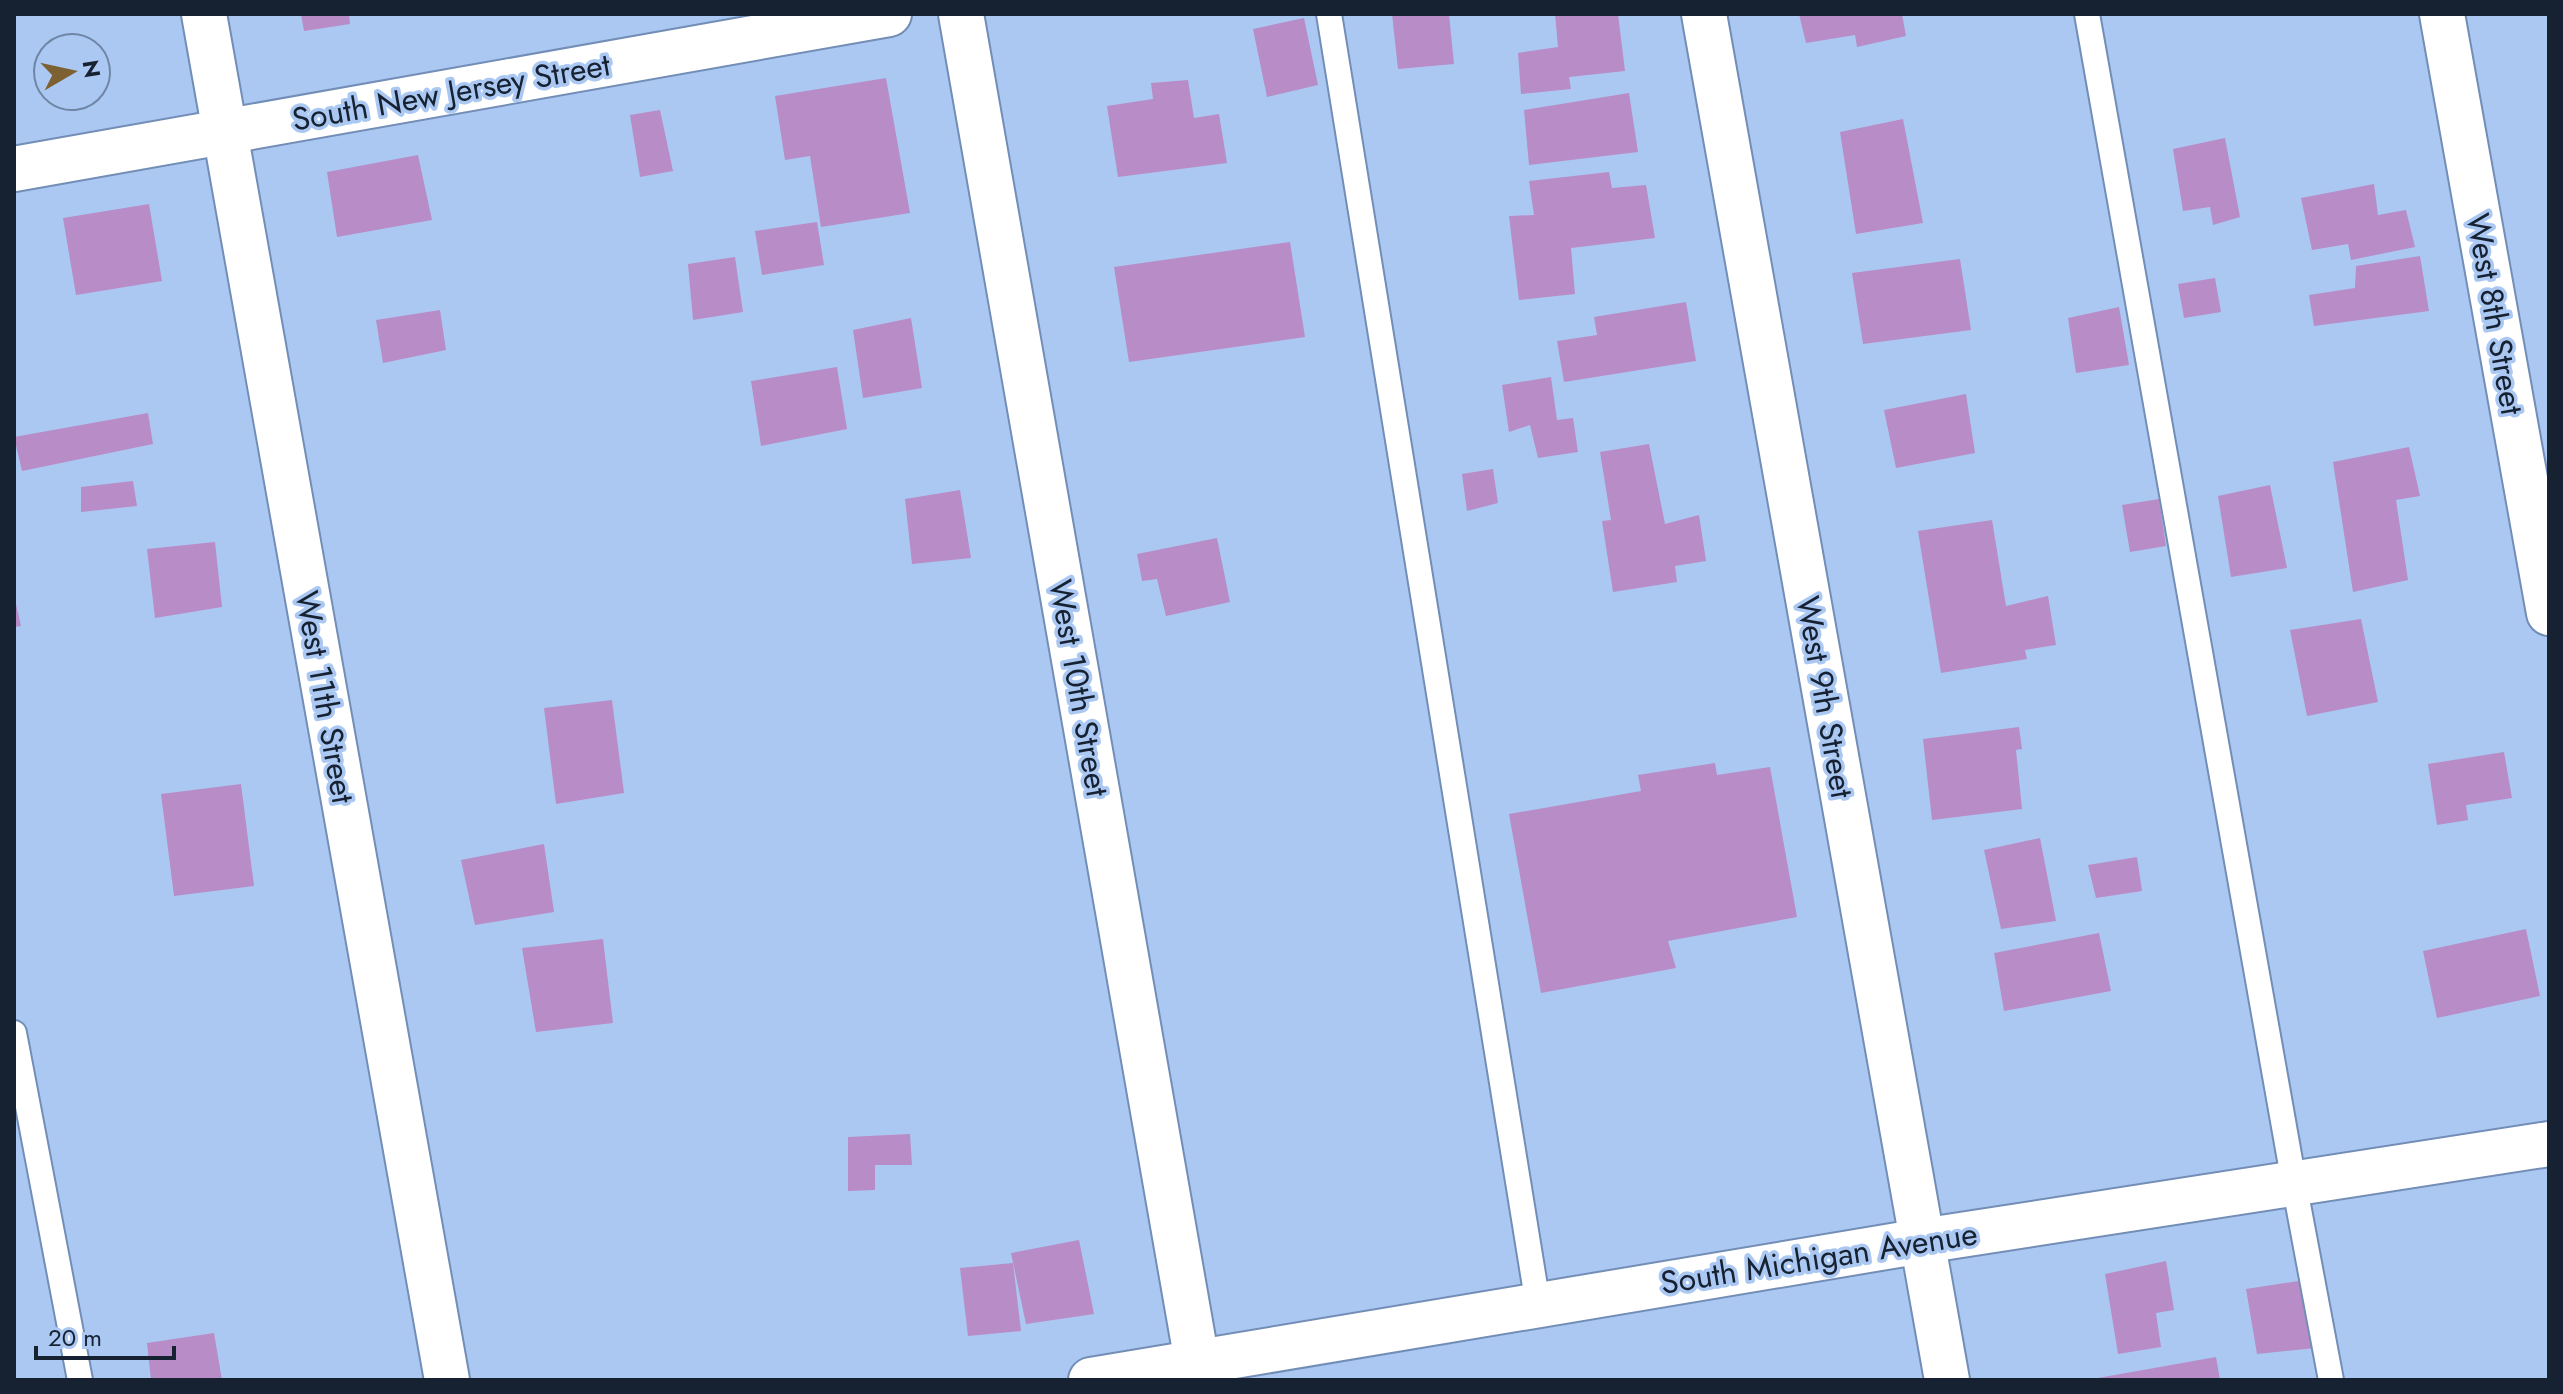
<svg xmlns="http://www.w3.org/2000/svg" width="2563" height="1394" font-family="Jost,sans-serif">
<rect width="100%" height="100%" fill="#abc8f3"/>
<!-- building -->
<g fill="#b88cc6">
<polygon points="301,14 349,14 350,24 304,31"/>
<polygon points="1392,14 1449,14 1454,64 1398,69"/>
<polygon points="1555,14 1618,14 1625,71 1569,77 1571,89 1521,94 1518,53 1558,47"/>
<polygon points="1799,14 1902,14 1906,36 1857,47 1855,35 1806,43"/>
<polygon points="1304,18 1318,85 1267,97 1253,29"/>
<polygon points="886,78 910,213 821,227 810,156 785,160 775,96"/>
<polygon points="1188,80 1194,118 1219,114 1227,163 1118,177 1107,106 1153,99 1151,83"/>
<polygon points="1629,93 1638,152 1529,165 1524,110"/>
<polygon points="660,110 673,171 640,177 630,115"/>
<polygon points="1903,119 1923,223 1856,234 1840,132"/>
<polygon points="2225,138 2240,217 2213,225 2210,207 2183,211 2173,149"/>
<polygon points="418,155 432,220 337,237 327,172"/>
<polygon points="1609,172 1612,188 1646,185 1655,238 1571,248 1575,294 1519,300 1509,216 1534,215 1529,181"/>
<polygon points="2374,184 2378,215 2406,210 2415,247 2351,260 2348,244 2312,250 2301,198"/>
<polygon points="149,204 162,281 76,295 63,218"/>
<polygon points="817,222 824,265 762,275 755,231"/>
<polygon points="1290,242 1305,337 1129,362 1114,267"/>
<polygon points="2420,256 2429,311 2314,326 2309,295 2355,288 2356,266"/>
<polygon points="735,257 743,312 693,320 688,264"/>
<polygon points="1960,259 1971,330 1863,344 1852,273"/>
<polygon points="2215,278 2221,312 2184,318 2178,284"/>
<polygon points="1686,302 1696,361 1564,382 1557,341 1597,335 1594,317"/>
<polygon points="2119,307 2129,365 2076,373 2068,318"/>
<polygon points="440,310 446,350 383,363 376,320"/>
<polygon points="911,318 922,388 863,398 853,330"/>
<polygon points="837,367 847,429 761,446 751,381"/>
<polygon points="1551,377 1557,420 1573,418 1578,452 1538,458 1530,425 1509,432 1502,385"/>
<polygon points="1966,394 1975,453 1896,468 1884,410"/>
<polygon points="148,413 153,444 22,471 14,437"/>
<polygon points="1649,444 1665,524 1699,515 1706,561 1675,566 1677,582 1613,592 1602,521 1611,520 1600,452"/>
<polygon points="2409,447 2420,496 2396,500 2408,580 2353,592 2333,462"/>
<polygon points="1493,469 1498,503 1467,511 1462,474"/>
<polygon points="133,481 137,506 81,512 81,487"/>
<polygon points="2270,485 2287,568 2231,577 2218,496"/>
<polygon points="960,490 971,558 912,564 905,499"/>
<polygon points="2159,499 2166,546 2130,552 2122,505"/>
<polygon points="1992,520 2006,606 2048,596 2056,645 2025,650 2027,659 1941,673 1918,531"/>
<polygon points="1217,538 1230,602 1166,616 1157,579 1142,581 1137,554"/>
<polygon points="215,542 222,607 155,618 147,549"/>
<polygon points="14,595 21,626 14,627"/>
<polygon points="2361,619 2378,702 2307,716 2290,630"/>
<polygon points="612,700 624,793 556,804 544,708"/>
<polygon points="2019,727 2022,749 2016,750 2022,809 1932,820 1923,739"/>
<polygon points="2504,752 2512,798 2466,805 2468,820 2437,825 2428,764"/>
<polygon points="1715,763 1717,775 1770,767 1797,917 1668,941 1676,968 1541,993 1509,814 1641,791 1638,775"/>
<polygon points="241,784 254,886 174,896 161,794"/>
<polygon points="2040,838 2056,921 2001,929 1984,850"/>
<polygon points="544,844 554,912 475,925 461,860"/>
<polygon points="2137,857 2142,891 2096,898 2088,865"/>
<polygon points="2526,929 2540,996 2437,1018 2423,951"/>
<polygon points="2099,933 2111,991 2004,1011 1994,953"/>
<polygon points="603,939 613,1023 536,1032 522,948"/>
<polygon points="910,1134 912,1165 875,1165 875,1190 848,1191 848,1137"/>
<polygon points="1079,1240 1094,1314 1026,1324 1011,1253"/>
<polygon points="2166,1261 2174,1310 2156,1313 2161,1347 2118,1354 2105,1274"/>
<polygon points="1013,1263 1021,1331 968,1336 960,1268"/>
<polygon points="2305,1280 2316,1348 2257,1354 2246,1289"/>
<polygon points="214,1333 222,1380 151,1380 147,1343"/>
<polygon points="2216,1357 2220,1380 2098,1380 2098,1378"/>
</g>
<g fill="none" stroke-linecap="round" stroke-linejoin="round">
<!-- lane casing -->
<g stroke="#738eb6" stroke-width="28">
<g id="lane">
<polyline points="1329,14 1538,1305"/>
<polyline points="2087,14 2294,1183 2331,1380"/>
<polyline points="14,1033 80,1380"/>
</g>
</g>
<!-- street casing -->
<g stroke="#738eb6" stroke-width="48">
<g id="street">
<polyline points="204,14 447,1380"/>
<polyline points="961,14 1197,1362"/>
<polyline points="1704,14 1947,1380"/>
<polyline points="2442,14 2549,613"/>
<polyline points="14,169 889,14"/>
<polyline points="1091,1380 1922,1241 2549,1144"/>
</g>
</g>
<!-- lane -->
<use href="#lane" stroke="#fff" stroke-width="24"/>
<!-- street -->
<use href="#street" stroke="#fff" stroke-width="44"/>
</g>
<g text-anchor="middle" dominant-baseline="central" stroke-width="7" stroke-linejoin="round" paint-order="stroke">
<!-- street labels -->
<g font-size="32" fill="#162131" stroke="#abc8f3">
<text transform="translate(451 92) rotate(-10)">South New Jersey Street</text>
<text transform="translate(2495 314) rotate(80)">West 8th Street</text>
<text transform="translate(1079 688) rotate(80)">West 10th Street</text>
<text transform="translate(325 697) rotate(80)">West 11th Street</text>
<text transform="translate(1825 697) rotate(80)">West 9th Street</text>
<text transform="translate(1819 1258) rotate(-9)">South Michigan Avenue</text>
</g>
</g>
<!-- border -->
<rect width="2563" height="1394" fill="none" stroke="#162131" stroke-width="32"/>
<!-- north arrow -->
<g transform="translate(72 72) rotate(81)"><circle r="38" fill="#abc8f3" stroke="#6f85a5" stroke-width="2"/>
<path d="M0-6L14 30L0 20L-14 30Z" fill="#7d6133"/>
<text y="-12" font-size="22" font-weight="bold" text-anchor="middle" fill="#162131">N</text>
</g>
<!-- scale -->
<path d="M36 1346v12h138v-12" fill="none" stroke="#162131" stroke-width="4"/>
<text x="48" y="1346" font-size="24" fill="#162131" stroke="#abc8f3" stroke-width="6" paint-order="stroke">20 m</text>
</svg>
